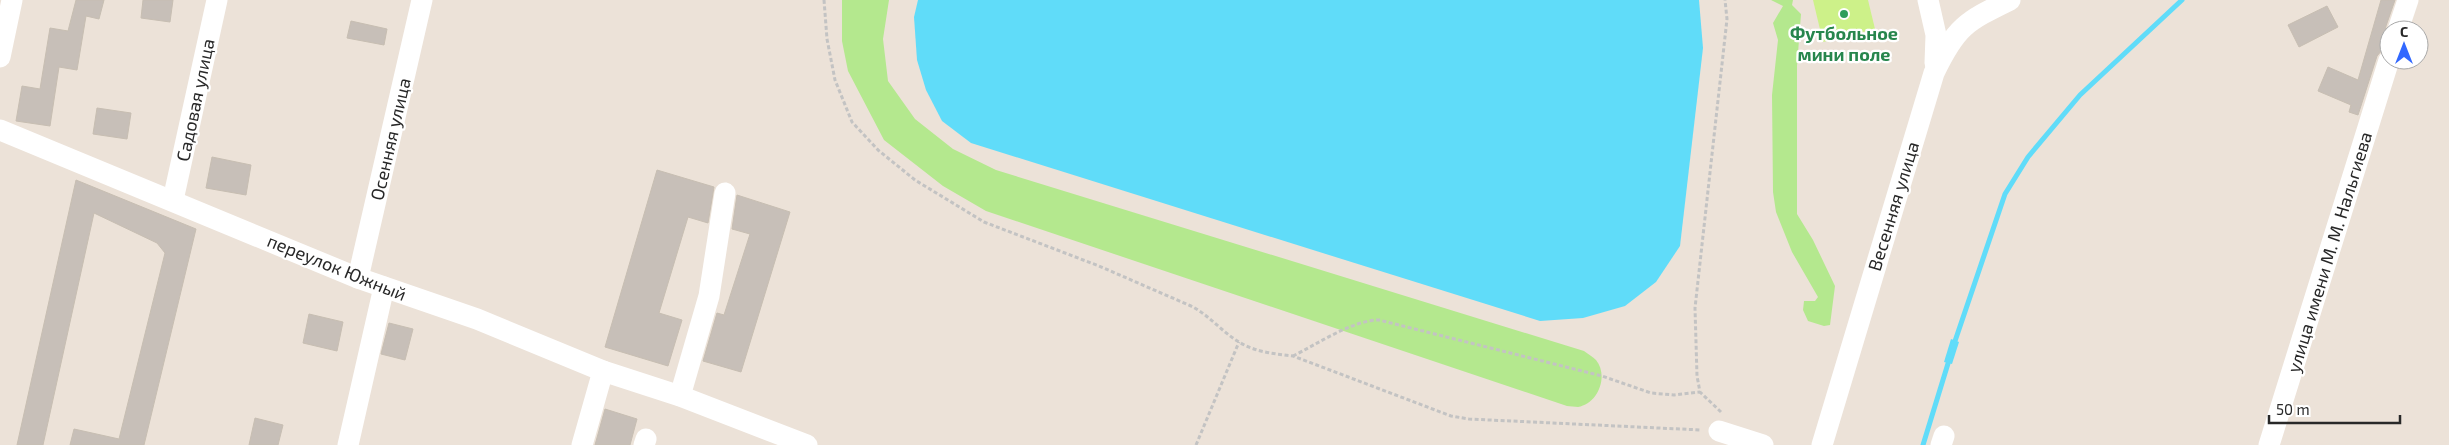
<svg xmlns="http://www.w3.org/2000/svg" width="2449" height="445" font-family="'Exo 2',sans-serif">
<rect width="100%" height="100%" fill="#ece2d8"/>
<!-- green -->
<g fill="#b4e88e">
<path d="M842 0H889L883 39 888 81 915 119 953 149 996 170 1584 351C1588 354 1593 357 1596 360 1609 376 1598 404 1578 407 1575 407 1570 406 1567 406L986 211 943 186 884 140 848 71 842 41Z"/>
<polygon points="1771,0 1793,0 1792,5 1801,14 1797,66 1797,214 1813,240 1835,286 1830,325 1824,326 1808,321 1803,310 1804,301 1815,301 1818,297 1792,252 1776,212 1773,192 1772,95 1778,40 1773,23 1783,6"/>
</g>
<!-- pitch -->
<polygon fill="#cdf189" points="1813,0 1868,0 1875,29 1823,42"/>
<!-- water -->
<g fill="#60dcf9">
<polygon points="918,0 1699,0 1703,48 1680,246 1656,282 1625,306 1583,318 1540,321 971,143 942,121 926,90 917,60 914,17"/>
<polygon points="1951,339 1959,342 1952,364 1944,362"/>
</g>
<g fill="none" stroke-linecap="round" stroke-linejoin="round">
<!-- stream -->
<g stroke="#60dcf9" stroke-width="5">
<polyline points="1953,347 2005,194 2028,157 2080,95 2182,0"/>
<polyline points="1923,445 1950,357"/>
</g>
</g>
<!-- building -->
<g fill="#c7bfb8" stroke="#c7beb2">
<polygon points="76,0 104,0 99,19 86,16 77,70 59,67 50,126 16,121 22,86 40,89 50,28 68,31"/>
<polygon points="143,0 173,0 170,22 141,18"/>
<polygon points="2381,0 2395,0 2386,26 2382,50 2377,56 2358,115 2349,112 2351,105 2318,91 2328,67 2358,80"/>
<polygon points="2327,6 2338,27 2299,47 2288,25"/>
<polygon points="351,21 387,29 384,45 347,38"/>
<polygon points="97,108 131,113 127,139 93,134"/>
<polygon points="212,157 251,165 246,195 206,188"/>
<polygon points="657,170 714,187 708,223 688,217 659,313 682,320 668,366 605,347"/>
<polygon points="76,180 196,229 144,445 70,445 74,429 119,439 165,253 157,243 94,213 43,445 17,445"/>
<polygon points="737,195 790,212 741,372 703,361 717,313 724,315 750,234 732,229"/>
<polygon points="309,314 343,322 337,351 303,343"/>
<polygon points="389,323 413,329 405,360 381,354"/>
<polygon points="605,409 637,419 630,445 595,445"/>
<polygon points="255,418 283,425 278,445 249,445"/>
</g>
<g fill="none" stroke-linecap="round" stroke-linejoin="round">
<!-- path -->
<g stroke="#c3c3c3" stroke-width="3" stroke-dasharray="4 2.5" stroke-linecap="butt">
<path d="M824 0 827 39 835 80 852 122 878 150 915 180 984 222 1099 266 1191 306C1209 315 1222 332 1239 342 1255 352 1275 354 1293 356L1451 416 1469 419 1701 430"/>
<path d="M1293 356C1317 344 1353 320 1379 320L1602 376 1651 393 1674 395 1700 392"/>
<polyline points="1721,412 1700,392 1697,376 1695,308 1727,19 1725,0"/>
<polyline points="1196,445 1239,342"/>
</g>
<!-- minor -->
<g stroke="#fff" stroke-width="21">
<polyline points="1928,0 1936,35 1935,63"/>
<polyline points="2398,30 2408,0"/>
<polyline points="0,57 12,0"/>
<polyline points="0,130 358,278 477,319 603,371 582,445"/>
<polyline points="173,200 217,0"/>
<polyline points="358,278 422,0"/>
<polyline points="603,371 680,396 807,445"/>
<polyline points="680,396 709,296 725,193"/>
<polyline points="1719,431 1763,445"/>
<polyline points="348,445 384,287"/>
<polyline points="644,445 646,439"/>
<path d="M1822 445 1934 73C1956 27 1965 22 2010 0"/>
<polyline points="1941,445 1944,436"/>
<polyline points="2269,445 2389,60"/>
</g>
</g>
<!-- markers -->
<circle fill="#2e9e5b" stroke="#fff" stroke-width="2" cx="1844" cy="14" r="5"/>
<g text-anchor="middle" dominant-baseline="central" stroke-width="4.5" stroke-linejoin="round" paint-order="stroke">
<!-- leisure labels -->
<g font-size="18" font-weight="bold" fill="#27864d" stroke="#fff">
<text x="1844" y="33">Футбольное<tspan x="1844" dy="21">мини поле</tspan></text>
</g>
<!-- street labels -->
<g font-size="18" fill="#282828" stroke="#fff">
<text transform="translate(195 100) rotate(-78)">Садовая улица</text>
<text transform="translate(390 139) rotate(-77)">Осенняя улица</text>
<text transform="translate(1893 206) rotate(-73)">Весенняя улица</text>
<text transform="translate(2329 252) rotate(-73)">улица имени М. М. Нальгиева</text>
<text transform="translate(337 267) rotate(22)">переулок Южный</text>
</g>
</g>
<!-- north arrow -->
<g transform="translate(2404 45)"><circle r="24" fill="#ffffff" stroke="#a9a9a9"/>
<path d="M0-4L9 19L0 12L-9 19Z" fill="#3268ff"/>
<text y="-8" font-size="14" font-weight="bold" text-anchor="middle" fill="#282828">С</text>
</g>
<!-- scale -->
<path d="M2269 415v8h131v-8" fill="none" stroke="#282828" stroke-width="2.5"/>
<text x="2276" y="415" font-size="15" fill="#282828" stroke="#ffffff" stroke-width="4" paint-order="stroke">50 m</text>
</svg>
